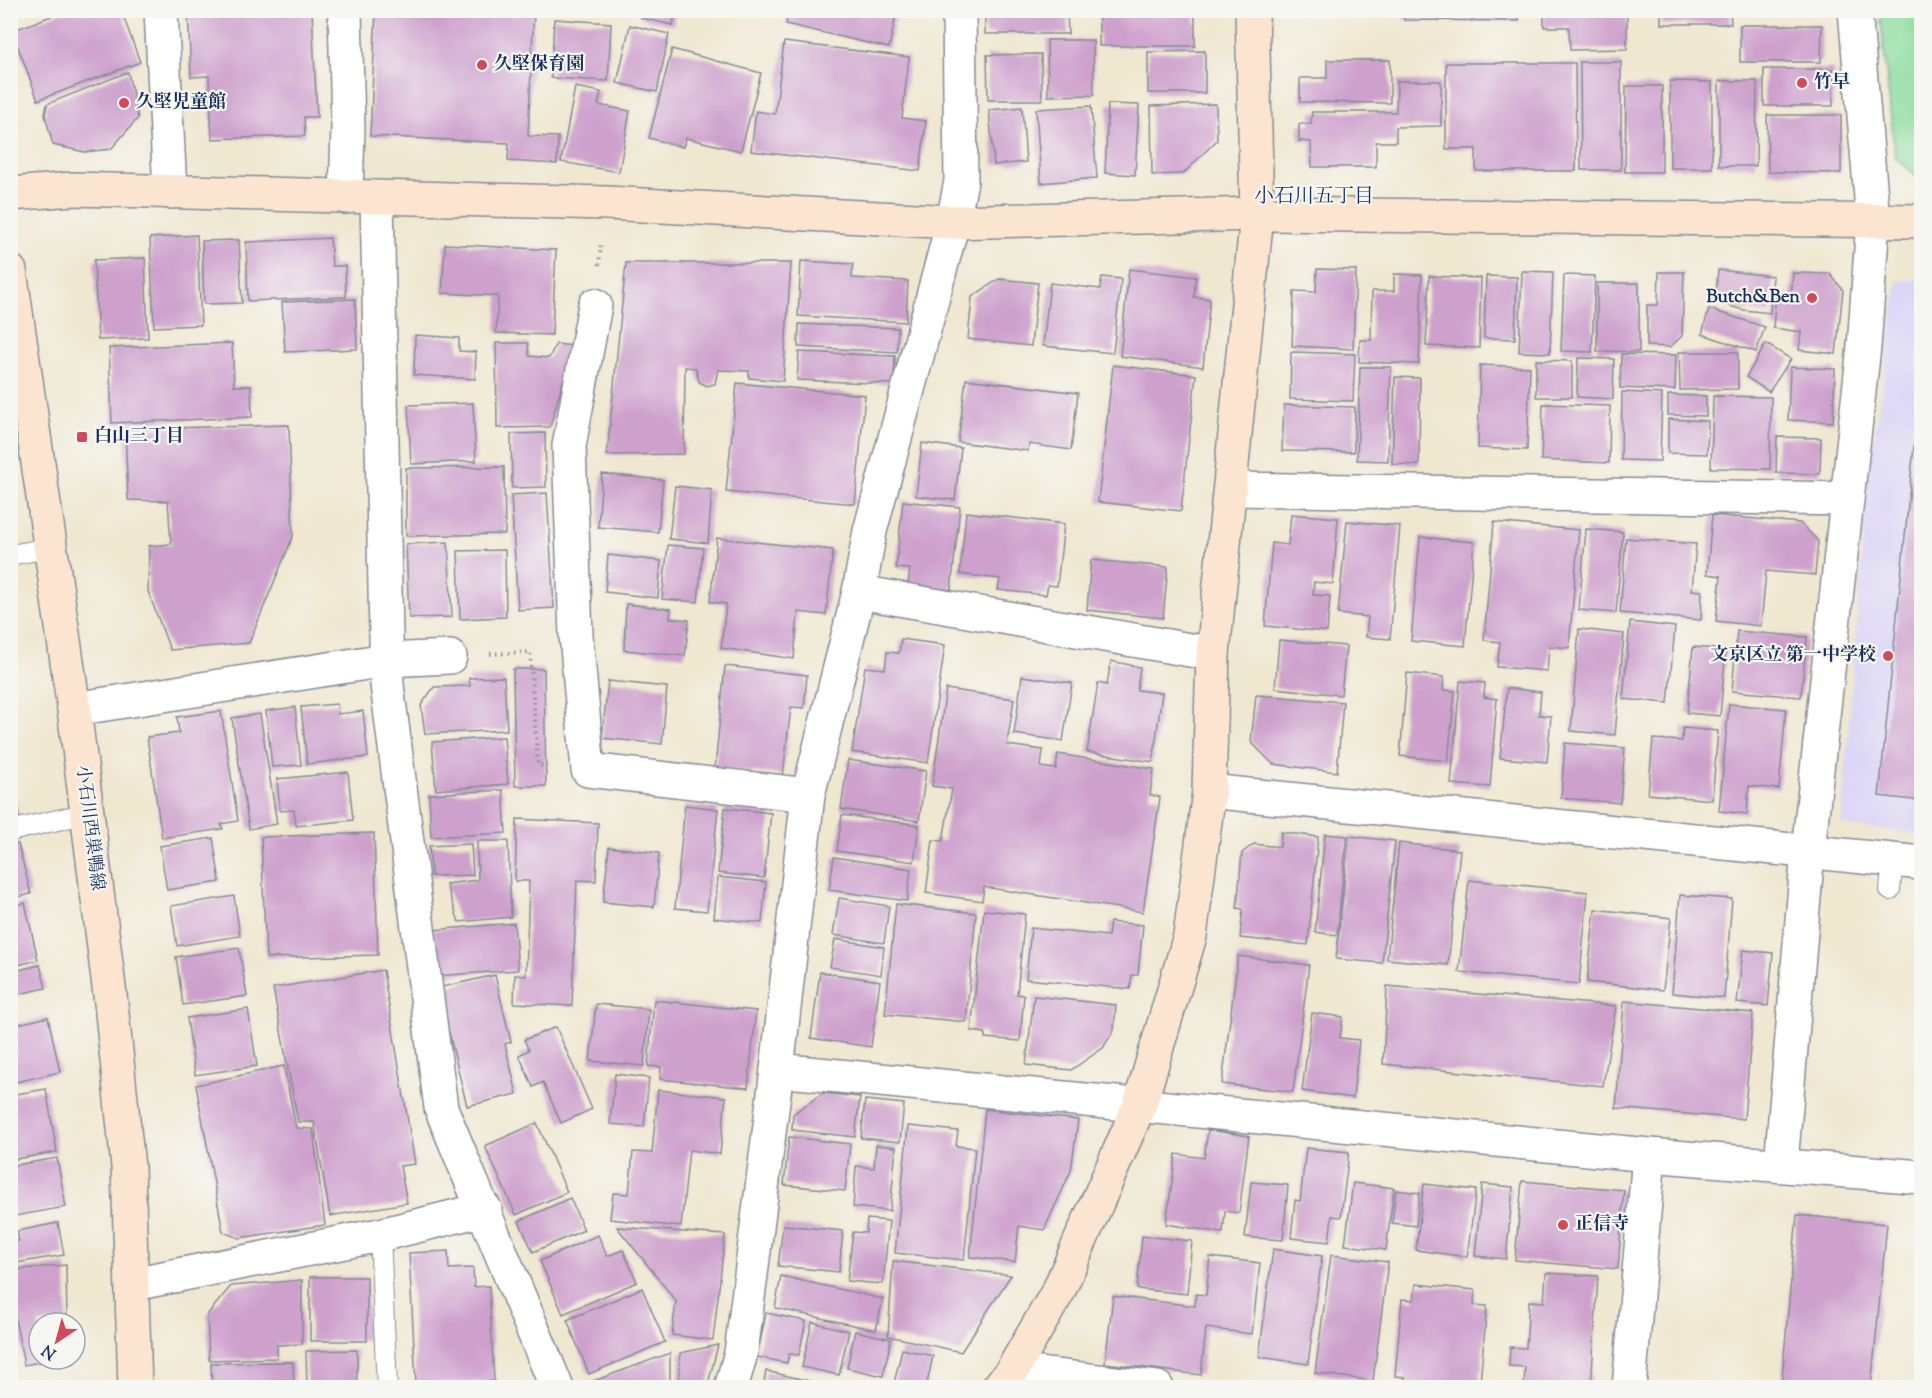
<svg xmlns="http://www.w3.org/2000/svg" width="1932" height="1398" font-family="'Sorts Mill Goudy','Noto Serif JP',serif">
<rect width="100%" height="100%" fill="#f6f6f2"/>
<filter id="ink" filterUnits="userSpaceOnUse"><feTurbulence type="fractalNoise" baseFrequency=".0167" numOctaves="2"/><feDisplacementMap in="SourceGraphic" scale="12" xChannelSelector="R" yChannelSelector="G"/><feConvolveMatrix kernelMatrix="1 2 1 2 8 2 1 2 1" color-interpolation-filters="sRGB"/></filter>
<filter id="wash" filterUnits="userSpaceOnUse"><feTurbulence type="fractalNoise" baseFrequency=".008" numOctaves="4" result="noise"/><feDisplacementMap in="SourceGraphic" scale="24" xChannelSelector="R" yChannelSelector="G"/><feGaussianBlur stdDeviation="1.35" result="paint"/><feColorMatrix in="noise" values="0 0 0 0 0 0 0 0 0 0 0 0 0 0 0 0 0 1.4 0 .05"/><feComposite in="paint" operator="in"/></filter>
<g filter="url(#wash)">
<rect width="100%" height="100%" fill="#efe7d0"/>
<!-- built -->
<polygon fill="#dcd6f6" points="1898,280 1921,280 1921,834 1841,825 1867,487"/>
<!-- green -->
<polygon fill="#8bdd9d" stroke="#53867e" stroke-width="1.5" points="1880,11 1921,11 1921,180 1895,157"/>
<g id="blocks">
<!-- building -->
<g fill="#cea1cd">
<polygon points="67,10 121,10 140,62 38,100 12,31"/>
<polygon points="188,10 312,10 317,117 304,117 305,136 212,139 209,76 191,77"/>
<polygon points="376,10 534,10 528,136 558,137 557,164 508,161 509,143 370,136"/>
<polygon points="642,10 676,10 673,25 641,18"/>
<polygon points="789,10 878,10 896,15 889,48 786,24"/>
<polygon points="985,10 1067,10 1068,34 985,34"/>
<rect x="1099" y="10" width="96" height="36"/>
<polygon points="1404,10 1519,10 1519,21 1404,20"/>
<polygon points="1544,10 1627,10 1627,49 1570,50 1569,27 1544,27"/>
<polygon points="1661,10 1730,10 1731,24 1661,24"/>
<polygon points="554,19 611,23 608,81 551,78"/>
<polygon points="630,25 669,34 657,92 617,83"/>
<polygon points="1740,25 1822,25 1821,62 1740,62"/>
<polygon points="1047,40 1093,40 1094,95 1048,96"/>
<polygon points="784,42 909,57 902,118 926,121 920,171 751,151 756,111 775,114"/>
<polygon points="672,49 761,73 741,151 686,138 683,147 649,138"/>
<polygon points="1205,51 1205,93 1148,93 1148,52"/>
<polygon points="1041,54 1042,100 988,100 987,55"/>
<polygon points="1327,60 1390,60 1390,103 1300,102 1300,78 1327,78"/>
<polygon points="1580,62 1621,62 1621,170 1581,170"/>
<polygon points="1446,63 1575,63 1576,171 1476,171 1476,149 1446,149"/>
<rect x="1764" y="69" width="69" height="37"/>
<polygon points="128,72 138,118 111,149 85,152 53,145 45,115 47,104"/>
<polygon points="1397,81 1441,81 1441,126 1396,127 1396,142 1376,142 1376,167 1312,167 1311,142 1299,141 1299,124 1311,124 1312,112 1396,112"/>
<polygon points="1670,81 1712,82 1712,168 1670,168"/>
<polygon points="1719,81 1757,81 1756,166 1719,166"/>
<polygon points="1626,86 1662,86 1662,172 1625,172"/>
<polygon points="575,87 601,92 598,105 630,111 619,172 561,162"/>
<polygon points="1108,104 1139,105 1135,175 1105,173"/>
<polygon points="1216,104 1217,140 1183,174 1152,175 1151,106"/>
<polygon points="1091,106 1097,178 1041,183 1036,109"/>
<polygon points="1022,107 1026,162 994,165 989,110"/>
<polygon points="1767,115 1841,115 1841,173 1768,172"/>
<polygon points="197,235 201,325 154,327 150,238"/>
<polygon points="330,238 332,266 345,266 346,297 248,301 246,242"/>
<polygon points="239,240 242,303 204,304 202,241"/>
<polygon points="445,244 556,250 552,335 496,333 498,296 442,293"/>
<polygon points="145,258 148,338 98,340 94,260"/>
<polygon points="801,261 853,264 852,278 908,281 906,322 798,316"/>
<polygon points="626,263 791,263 783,381 749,378 749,371 718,370 715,384 707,386 699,382 696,368 685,367 684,454 607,455"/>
<polygon points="1129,269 1196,277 1194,297 1210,299 1203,367 1120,356"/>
<polygon points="1317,269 1356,270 1353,349 1292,346 1294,291 1316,292"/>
<polygon points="1718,270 1773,276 1770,313 1744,310 1715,302"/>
<polygon points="1522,271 1553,272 1550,353 1519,352"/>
<polygon points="1659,272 1684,272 1682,336 1670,347 1647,346 1647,305 1658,305"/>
<polygon points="1793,273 1830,274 1843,290 1836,354 1799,350 1801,332 1773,328 1776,294 1791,296"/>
<polygon points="1394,274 1422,275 1419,364 1359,362 1360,340 1371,340 1372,291 1394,291"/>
<polygon points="1564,275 1595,276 1592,352 1561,351"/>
<polygon points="1429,276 1481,278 1479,348 1426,346"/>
<polygon points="1486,276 1517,277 1515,339 1484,338"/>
<polygon points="1102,277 1121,279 1113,353 1043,346 1050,283 1100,289"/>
<polygon points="999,279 1038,283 1031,346 968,339 972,297"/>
<polygon points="1597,283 1639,283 1639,352 1597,351"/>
<polygon points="355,299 357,349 285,352 282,302"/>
<polygon points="1709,309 1765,327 1756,352 1702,334"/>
<polygon points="799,324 898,328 897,352 798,347"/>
<polygon points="415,335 459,338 459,351 476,352 475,379 414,375"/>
<polygon points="232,343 234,386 251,386 252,417 112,423 109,348"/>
<polygon points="496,343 528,343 529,356 549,358 556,344 573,346 550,427 497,428"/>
<polygon points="1766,344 1791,359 1769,392 1746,377"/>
<polygon points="799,352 895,356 894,384 797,380"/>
<polygon points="1291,352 1355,354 1353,401 1290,399"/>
<polygon points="1679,352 1738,352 1738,389 1680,390"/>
<polygon points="1621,354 1676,355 1675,390 1620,388"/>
<polygon points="1578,358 1614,359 1613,399 1577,397"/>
<polygon points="1536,360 1572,361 1572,397 1536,397"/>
<polygon points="1113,365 1196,375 1181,511 1098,502"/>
<polygon points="1480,365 1530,367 1527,450 1478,448"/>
<polygon points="1360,367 1391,367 1388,461 1357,460"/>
<polygon points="1790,367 1835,369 1833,422 1788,420"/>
<polygon points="1395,377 1420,378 1419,465 1392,464"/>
<polygon points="966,379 1078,393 1071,450 1029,444 1028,451 958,442"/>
<polygon points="737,383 865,395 855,504 726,492"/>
<polygon points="1920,386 1922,386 1922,801 1879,796"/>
<polygon points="1622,392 1662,394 1660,461 1621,460"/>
<polygon points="1668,395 1706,396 1706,416 1668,415"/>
<polygon points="1713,396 1771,397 1770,469 1711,468"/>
<polygon points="473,403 476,461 411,464 408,405"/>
<polygon points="1543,404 1610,406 1609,463 1541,460"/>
<polygon points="1284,405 1355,407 1354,452 1282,451"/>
<polygon points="1668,419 1708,421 1707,454 1668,453"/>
<polygon points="289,425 293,536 249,643 170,650 148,591 149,546 171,544 168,501 128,500 125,429"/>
<polygon points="545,433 546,487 512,488 511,434"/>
<polygon points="1777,437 1821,438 1820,474 1776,473"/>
<polygon points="922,443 961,448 955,500 916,496"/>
<polygon points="504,467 505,534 406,536 406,468"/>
<polygon points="602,474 663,480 658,532 598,527"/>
<polygon points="675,486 712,490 708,543 669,539"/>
<polygon points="547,493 554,608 518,610 511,495"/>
<polygon points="903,501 960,507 951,590 908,585 910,569 896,568"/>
<polygon points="966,512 1064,524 1057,586 1048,585 1046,595 998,590 1000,579 960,574"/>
<polygon points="1291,514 1338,518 1333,584 1314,582 1313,595 1330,596 1327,632 1265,626 1272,543 1288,545"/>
<polygon points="1712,515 1800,523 1818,541 1815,575 1766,571 1761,626 1716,621 1721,576 1707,574"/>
<polygon points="1347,521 1400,526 1390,639 1366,637 1368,617 1338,614"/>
<polygon points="1494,522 1579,530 1569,648 1549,646 1547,671 1497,667 1500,642 1484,640"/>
<polygon points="1586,529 1623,532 1616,613 1579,610"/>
<polygon points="1420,537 1474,542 1465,646 1411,641"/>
<polygon points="717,538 833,550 826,615 798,612 794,659 721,648 726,604 710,602"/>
<polygon points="1626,538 1696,544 1692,590 1702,591 1701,620 1620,613"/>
<polygon points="448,542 452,617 409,618 406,544"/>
<polygon points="668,545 703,548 698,602 662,599"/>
<polygon points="505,550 506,617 460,619 458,551"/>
<polygon points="608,555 661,561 658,598 605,592"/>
<polygon points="1091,560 1168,567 1163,618 1087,610"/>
<polygon points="626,604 671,609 670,618 689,620 685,656 624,650"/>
<polygon points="1630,622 1675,627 1668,703 1623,699"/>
<polygon points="1579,629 1624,634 1615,735 1571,731"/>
<polygon points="1737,631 1807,637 1801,697 1732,691"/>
<polygon points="901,639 945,645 928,763 852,752 865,667 885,669 887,652 899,653"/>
<polygon points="1279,640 1346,646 1341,695 1275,688"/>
<polygon points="1693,647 1726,650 1720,716 1687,713"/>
<polygon points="1111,661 1140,667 1137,690 1162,693 1153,762 1087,752 1098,683 1107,685"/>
<polygon points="725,666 807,675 804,708 791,707 783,775 715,768"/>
<polygon points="513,669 544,669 546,786 515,786"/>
<polygon points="1407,673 1444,677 1443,690 1455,691 1448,761 1400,756"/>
<polygon points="1022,676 1072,683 1063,741 1014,734"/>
<polygon points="504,677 507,730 425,734 421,705 434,687 470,686 469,678"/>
<polygon points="608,681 667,687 662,744 602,738"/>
<polygon points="1460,681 1485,683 1484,697 1497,699 1490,787 1451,784"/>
<polygon points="1507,688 1541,692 1539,715 1551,716 1547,762 1500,758"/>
<polygon points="946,689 1014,699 1007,745 1043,750 1041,767 1056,769 1058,754 1154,769 1150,795 1160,797 1143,912 984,887 982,901 926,893 933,840 943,841 952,789 932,786"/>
<polygon points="1256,695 1343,702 1337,772 1273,764 1251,742"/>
<polygon points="337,704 338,714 363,711 368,757 307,764 301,707"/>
<polygon points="1729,704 1786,709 1779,789 1749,786 1747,814 1719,811"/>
<polygon points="295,707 301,765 272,767 266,711"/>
<polygon points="221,711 238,821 221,824 223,829 162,838 147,737 179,733 177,717"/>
<polygon points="260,714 277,824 249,829 232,718"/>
<polygon points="1683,728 1718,731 1712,800 1648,794 1653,739 1682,741"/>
<polygon points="504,737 508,784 436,790 432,742"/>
<polygon points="1565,743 1625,748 1620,803 1561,798"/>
<polygon points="848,760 926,771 919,821 841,809"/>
<polygon points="348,772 353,820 296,826 294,810 280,811 277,779"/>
<polygon points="10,783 13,783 19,818 10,820"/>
<polygon points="503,790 506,833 431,837 429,794"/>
<polygon points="685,805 718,809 707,911 675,908"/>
<polygon points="725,808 771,813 764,878 718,873"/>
<polygon points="842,815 919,825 914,862 837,851"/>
<polygon points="517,819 598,823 596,881 577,880 572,1006 514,1003 515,975 526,976 529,881 515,881"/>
<polygon points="1281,832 1318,837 1308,945 1240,938 1243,909 1237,908 1242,853 1254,844 1280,847"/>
<polygon points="374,833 378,955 266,958 261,837"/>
<polygon points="1325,834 1347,836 1337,935 1315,932"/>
<polygon points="1349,836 1395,841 1382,963 1336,959"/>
<polygon points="213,838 220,882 167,890 160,846"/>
<polygon points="477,841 508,841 511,917 459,922 446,884 478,880"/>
<polygon points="1399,843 1460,850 1448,965 1387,959"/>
<polygon points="18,844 31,894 10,899 10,846"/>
<polygon points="471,844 473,875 431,876 429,846"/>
<polygon points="609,847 659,853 654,907 603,902"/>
<polygon points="834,857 911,869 907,901 829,890"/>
<polygon points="718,877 766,882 762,923 714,918"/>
<polygon points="1469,880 1588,892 1579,984 1459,972"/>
<polygon points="1680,895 1732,899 1724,998 1672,993"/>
<polygon points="234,896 240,936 177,946 171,906"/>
<polygon points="839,898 889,906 884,943 833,935"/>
<polygon points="25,903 38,960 10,967 10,906"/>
<polygon points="896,904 976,913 966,1022 885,1014"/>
<polygon points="1595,909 1671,918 1663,990 1587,982"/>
<polygon points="984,910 1025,914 1017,994 1024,995 1020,1041 985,1038 985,1033 971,1031"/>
<polygon points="1110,922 1143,925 1138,975 1132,975 1130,989 1026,979 1031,928 1108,936"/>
<polygon points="514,923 518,970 436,976 433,930"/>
<polygon points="835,939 884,947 881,975 830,967"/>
<polygon points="239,948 247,996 183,1005 176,957"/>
<polygon points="1743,950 1773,953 1768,1006 1737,1003"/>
<polygon points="1238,956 1309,965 1293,1092 1222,1084"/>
<polygon points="40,965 46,988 10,996 10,972"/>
<polygon points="383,970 415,1164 400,1166 407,1203 330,1216 314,1122 298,1122 273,988"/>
<polygon points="820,972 880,981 871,1047 811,1038"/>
<polygon points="495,975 511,1042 505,1044 517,1094 467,1106 438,988"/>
<polygon points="1387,986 1616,1006 1603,1086 1383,1064"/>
<polygon points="1034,996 1116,1005 1114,1030 1103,1048 1071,1070 1026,1065"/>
<polygon points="654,1000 756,1011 748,1088 660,1079 661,1067 648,1066"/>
<polygon points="1624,1001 1753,1013 1744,1119 1616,1108"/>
<polygon points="596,1004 649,1009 644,1066 590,1061"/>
<polygon points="248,1009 257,1066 195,1075 187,1018"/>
<polygon points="1312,1013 1343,1017 1340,1038 1359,1040 1353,1098 1302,1091"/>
<polygon points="48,1017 60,1072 16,1082 10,1061 10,1026"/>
<polygon points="556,1027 592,1109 561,1123 543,1082 533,1087 519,1055 529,1050 524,1040"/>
<polygon points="284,1066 296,1128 313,1129 325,1225 239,1238 223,1232 196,1085"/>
<polygon points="615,1074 649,1078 644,1127 610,1124"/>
<polygon points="46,1089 57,1152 10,1160 10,1095"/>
<polygon points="658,1090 726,1097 720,1154 689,1150 681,1227 610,1219 613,1193 629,1194 633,1152 652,1153"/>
<polygon points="823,1093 860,1097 855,1137 792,1130 793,1114"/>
<polygon points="865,1100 904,1104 900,1142 861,1138"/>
<polygon points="985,1109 1078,1120 1071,1171 1044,1230 1019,1226 1015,1262 970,1257"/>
<polygon points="537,1123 567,1192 516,1215 485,1146"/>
<polygon points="908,1126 958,1131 956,1146 975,1148 964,1260 895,1253"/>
<polygon points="1208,1130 1249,1136 1239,1213 1225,1211 1223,1233 1166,1224 1176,1154 1204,1158"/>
<polygon points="789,1137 850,1144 845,1191 784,1185"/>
<polygon points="876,1145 896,1147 890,1211 853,1207 856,1166 874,1168"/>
<polygon points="1306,1148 1349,1152 1341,1217 1332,1216 1329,1242 1291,1238 1295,1200 1300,1201"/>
<polygon points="57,1158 66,1207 15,1216 10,1192 10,1166"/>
<polygon points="1522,1181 1624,1190 1618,1269 1515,1260"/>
<polygon points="1251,1182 1288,1185 1283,1240 1245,1237"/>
<polygon points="1353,1183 1394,1188 1386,1250 1345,1245"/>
<polygon points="1424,1184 1476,1190 1467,1257 1416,1250"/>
<polygon points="1482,1184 1513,1187 1506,1259 1475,1256"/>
<polygon points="1396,1190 1420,1193 1416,1226 1392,1223"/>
<polygon points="570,1198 584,1230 533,1252 519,1221"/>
<polygon points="1797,1215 1887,1224 1871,1388 1781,1388"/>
<polygon points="867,1219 889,1221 883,1284 847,1281 853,1232 866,1233"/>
<polygon points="58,1223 64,1255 10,1264 10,1243 19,1241 17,1231"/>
<polygon points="783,1225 843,1231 839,1272 778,1266"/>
<polygon points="617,1227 725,1235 713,1340 672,1335 676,1301"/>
<polygon points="598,1235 607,1256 623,1250 637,1282 563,1314 540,1261"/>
<polygon points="1142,1236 1192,1241 1187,1294 1137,1289"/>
<polygon points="1273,1249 1322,1256 1308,1364 1259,1357"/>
<polygon points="448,1251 449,1269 473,1268 474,1287 489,1286 494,1381 416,1384 409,1253"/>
<polygon points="1331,1255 1388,1262 1373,1381 1315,1373"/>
<polygon points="1210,1257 1260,1263 1252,1334 1206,1328 1201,1375 1105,1363 1113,1296 1195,1306 1196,1294 1206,1295"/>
<polygon points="893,1261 1011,1275 961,1352 888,1336"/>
<polygon points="66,1265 67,1323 39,1323 39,1359 51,1360 24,1365 10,1292 10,1270"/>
<polygon points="1546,1273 1598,1276 1591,1388 1524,1388 1525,1367 1509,1366 1510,1347 1526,1348 1529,1301 1544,1302"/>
<polygon points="781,1276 883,1299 876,1330 775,1308"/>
<rect x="310" y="1277" width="57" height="64"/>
<polygon points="302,1280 302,1344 277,1345 277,1358 209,1360 207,1315 231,1286"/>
<polygon points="1416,1284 1475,1290 1474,1305 1487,1306 1480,1383 1465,1382 1465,1388 1404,1388 1405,1377 1395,1376 1402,1299 1414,1300"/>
<polygon points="642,1288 665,1342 589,1374 567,1320"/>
<polygon points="766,1313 806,1321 799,1355 789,1354 787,1363 757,1357"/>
<polygon points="812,1322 849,1331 839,1375 802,1367"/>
<polygon points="855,1331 891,1339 883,1376 847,1368"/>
<polygon points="718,1345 707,1388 678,1388 680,1353"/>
<polygon points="902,1349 933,1356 926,1388 893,1388"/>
<polygon points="357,1350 357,1388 307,1388 306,1351"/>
<polygon points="670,1353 670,1388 584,1388 583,1385"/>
<polygon points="293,1362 294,1388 212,1388 211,1363"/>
<polygon points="766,1371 836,1387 836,1388 763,1388"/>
</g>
</g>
</g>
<g filter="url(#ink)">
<use href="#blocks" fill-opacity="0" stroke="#858b97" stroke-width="1.5"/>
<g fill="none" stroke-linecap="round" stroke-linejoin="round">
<!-- lane casing -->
<g stroke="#858b97" stroke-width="22">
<g id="lane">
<polyline points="10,555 50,548"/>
<polyline points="10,831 88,813"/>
<polyline points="1890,890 1893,860"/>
<polyline points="380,1235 387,1388"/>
</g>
</g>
<!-- street casing -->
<g stroke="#858b97" stroke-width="36">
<g id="street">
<polyline points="161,10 170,192"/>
<polyline points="345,10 348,128 346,197"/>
<polyline points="377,198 387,685 441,1108 557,1388"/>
<polyline points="595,305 569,446 576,635 588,770 808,795"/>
<polyline points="1231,489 1847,499"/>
<polyline points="859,592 1213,654"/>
<polyline points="74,709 386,660 450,657"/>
<polyline points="1209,791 1922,863"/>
<polyline points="777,1070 1649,1155 1922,1177"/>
<polyline points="1781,1164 1808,851 1864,347 1873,221 1855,10"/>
<polyline points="133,1284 380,1235 485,1209"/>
<polyline points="1012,1371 1157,1388"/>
<polyline points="731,1388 741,1353 777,1070 808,795 859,592 870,531 953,222 961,181 959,10"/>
<polyline points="1629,1388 1649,1155"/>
</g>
</g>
<!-- secondary casing -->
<g stroke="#858b97" stroke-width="36">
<g id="secondary">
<polyline points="10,194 73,189 606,203 953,222 1257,214 1922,221"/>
<polyline points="10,271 74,709 111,1003 128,1167 135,1388"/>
<polyline points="998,1388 1012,1371 1059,1290 1140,1104 1190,936 1209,791 1213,654 1257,214 1252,10"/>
</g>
</g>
<!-- path -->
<g stroke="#858b97" stroke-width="4" stroke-dasharray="1.5 4.5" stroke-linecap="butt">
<polyline points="599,265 601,245"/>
<polyline points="490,654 530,652 538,765 547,766"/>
</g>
<!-- lane -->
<use href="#lane" stroke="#fff" stroke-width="20"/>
<!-- street -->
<use href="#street" stroke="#fff" stroke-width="33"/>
<!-- secondary -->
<use href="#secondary" stroke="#fce5d0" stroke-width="33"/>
</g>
</g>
<!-- markers -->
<g fill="#d1495b" stroke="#f6f6f2" stroke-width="2">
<circle cx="482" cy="65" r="6"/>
<circle cx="1802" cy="83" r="6"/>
<circle cx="124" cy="103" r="6"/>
<circle cx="1812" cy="298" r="6"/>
<rect x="76" y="431" width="12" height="12" rx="3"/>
<circle cx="1888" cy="656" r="6"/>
<circle cx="1563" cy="1225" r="6"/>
</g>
<g text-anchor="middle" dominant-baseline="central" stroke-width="4.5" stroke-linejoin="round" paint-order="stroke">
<!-- poi labels -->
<g font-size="18" font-weight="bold" fill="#1b2f5e" stroke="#f6f6f2" text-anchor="start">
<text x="494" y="65">久堅保育園</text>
<text x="1814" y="83">竹早</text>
<text x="136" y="103">久堅児童館</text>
<text x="1800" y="298" text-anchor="end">Butch&amp;Ben</text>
<text x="94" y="437">白山三丁目</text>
<text x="1876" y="656" text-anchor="end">文京区立 第一中学校</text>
<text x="1575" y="1225">正信寺</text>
</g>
<!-- street labels -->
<g font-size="18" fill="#1b2f5e" stroke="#f6f6f2">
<text transform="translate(89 828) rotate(83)">小石川西巣鴨線</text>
</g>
<!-- neighbourhood labels -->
<g font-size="20" fill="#1b2f5e" stroke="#f6f6f2">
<text x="1314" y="197">小石川五丁目</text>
</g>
</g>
<!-- margin -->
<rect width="1932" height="1398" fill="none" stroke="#f6f6f2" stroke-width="36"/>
<!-- north arrow -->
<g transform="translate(57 1341) rotate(216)"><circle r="28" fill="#f6f6f2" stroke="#9ea6b7" stroke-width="1.5"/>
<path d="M0-4.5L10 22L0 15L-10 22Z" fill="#d1495b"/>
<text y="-9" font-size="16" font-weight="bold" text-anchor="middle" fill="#1b2f5e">N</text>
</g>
</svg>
